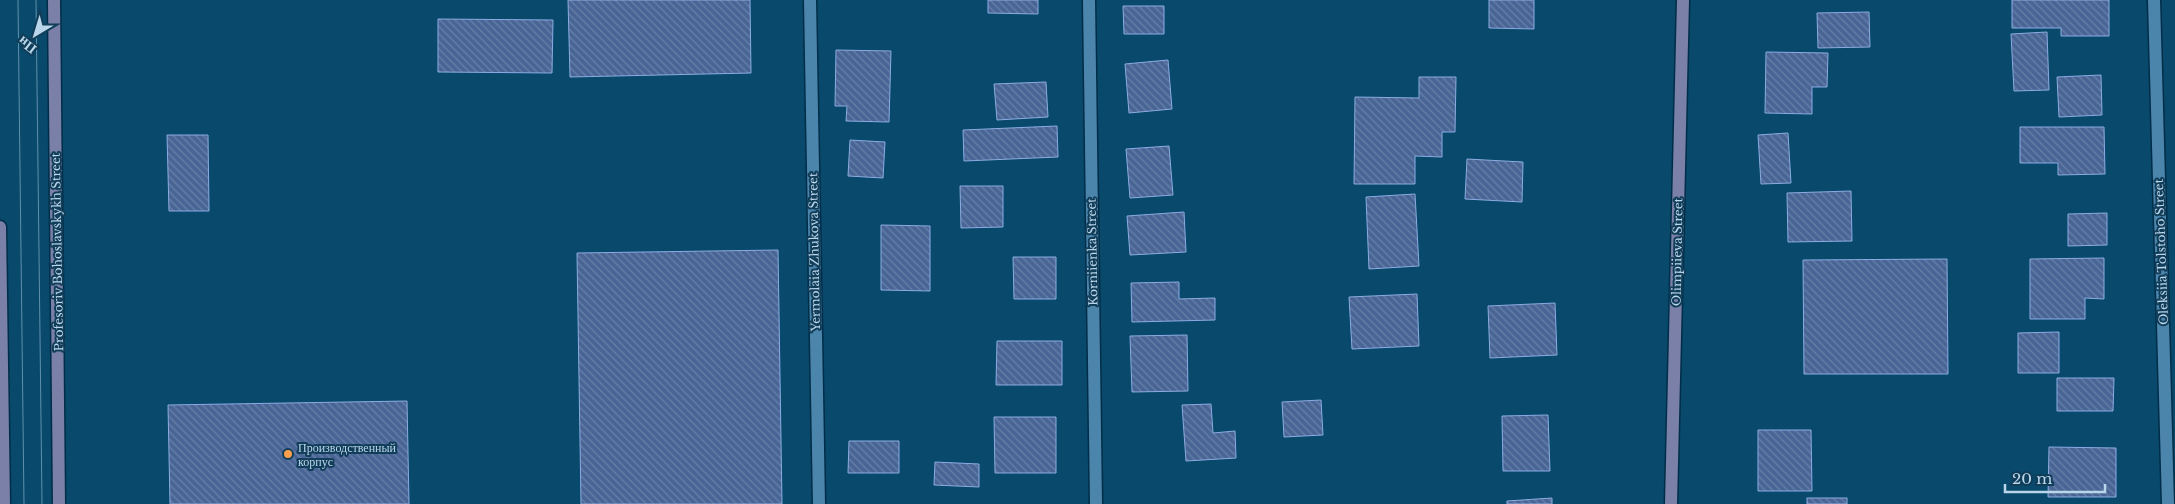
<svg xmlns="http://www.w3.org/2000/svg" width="2175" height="504" font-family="'Libre Baskerville',serif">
<defs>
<pattern id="building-back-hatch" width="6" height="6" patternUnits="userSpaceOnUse" patternTransform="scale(1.25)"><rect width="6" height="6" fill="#486595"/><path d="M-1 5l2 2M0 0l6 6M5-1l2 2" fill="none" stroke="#6881a9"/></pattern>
</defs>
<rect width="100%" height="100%" fill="#08496c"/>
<!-- building -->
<g fill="url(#building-back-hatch)" stroke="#8cace1">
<polygon points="568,0 750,0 751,73 570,77"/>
<polygon points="988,0 1038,0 1038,14 988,13"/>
<polygon points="1489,0 1534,0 1534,29 1489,28"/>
<polygon points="2012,0 2109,0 2109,36 2061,36 2061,28 2012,28"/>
<polygon points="1123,6 1164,6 1164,34 1124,34"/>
<polygon points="1869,12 1870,47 1818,48 1817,13"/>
<polygon points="438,19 553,20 552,73 438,72"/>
<polygon points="2047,32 2049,90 2014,91 2011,34"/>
<polygon points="836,50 891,51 889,122 846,121 847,106 835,106"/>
<polygon points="1766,52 1828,53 1827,87 1812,87 1812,114 1765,113"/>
<polygon points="1168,60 1172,109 1129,113 1125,64"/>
<polygon points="2101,75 2102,115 2059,117 2057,77"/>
<polygon points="1419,77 1456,77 1455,132 1442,132 1442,157 1415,156 1415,184 1354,184 1355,97 1419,98"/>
<polygon points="1046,82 1048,117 997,120 994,84"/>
<polygon points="1057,126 1058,157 964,161 963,130"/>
<polygon points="2020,127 2104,127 2105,174 2058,175 2058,163 2020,163"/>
<polygon points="1788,133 1791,183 1761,184 1758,135"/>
<polygon points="167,135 208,135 209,211 169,211"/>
<polygon points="850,140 885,142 883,178 848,176"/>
<polygon points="1169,146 1173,195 1130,198 1126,149"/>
<polygon points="1467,159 1523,162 1522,202 1465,199"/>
<polygon points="960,186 1003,186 1003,227 961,228"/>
<polygon points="1851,191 1852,241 1788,242 1787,193"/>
<polygon points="1415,194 1419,266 1369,269 1366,197"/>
<polygon points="1184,212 1186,252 1130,255 1127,216"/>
<polygon points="2107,213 2107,245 2068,246 2068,214"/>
<polygon points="881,225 930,226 930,291 881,290"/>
<polygon points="778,250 782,504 581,504 577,253"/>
<polygon points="1013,257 1056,257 1056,299 1014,299"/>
<polygon points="2104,258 2104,299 2085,298 2085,319 2030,319 2030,259"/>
<polygon points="1947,259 1948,374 1804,374 1803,260"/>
<polygon points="1179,282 1179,299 1215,298 1215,320 1132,322 1131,283"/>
<polygon points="1417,294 1419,346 1352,349 1349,297"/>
<polygon points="1555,303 1557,355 1490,358 1488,306"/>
<polygon points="2059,332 2059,373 2018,373 2018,333"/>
<polygon points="1187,335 1188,391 1132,392 1130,336"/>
<polygon points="997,341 1062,341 1062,385 996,385"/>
<polygon points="2057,378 2114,378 2113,411 2057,411"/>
<polygon points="1321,400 1323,435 1284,437 1282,402"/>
<polygon points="407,401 409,504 170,504 168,405"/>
<polygon points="1211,404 1213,433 1235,431 1236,458 1186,461 1182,405"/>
<polygon points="1548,415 1550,471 1503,471 1502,416"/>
<polygon points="994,417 1056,417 1056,473 995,473"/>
<polygon points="1758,430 1811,430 1812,491 1758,491"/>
<polygon points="849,441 899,441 899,473 848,473"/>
<polygon points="2049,447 2116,448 2116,497 2048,497"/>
<polygon points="935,462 979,464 979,487 934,485"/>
<polygon points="1552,498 1552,504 1507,504 1507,501"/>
<rect x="1807" y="498" width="40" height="6"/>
</g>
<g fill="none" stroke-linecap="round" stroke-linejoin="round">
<!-- street casing -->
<g stroke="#002e48" stroke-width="15">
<g id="street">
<polyline points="810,0 819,504"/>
<polyline points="1089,0 1096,504"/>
<polyline points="2154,0 2168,504"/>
</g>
</g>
<!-- secondary casing -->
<g stroke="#002e48" stroke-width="15">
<g id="secondary">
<polyline points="54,0 59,504"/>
<polyline points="0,227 4,504"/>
<polyline points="1671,504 1683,0"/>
</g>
</g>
<!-- street -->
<use href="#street" stroke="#4c85ac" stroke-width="12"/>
<!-- secondary -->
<use href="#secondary" stroke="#7a80a7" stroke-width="12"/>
<!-- tram -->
<g stroke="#6190ac" stroke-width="1">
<polyline points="18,0 24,504"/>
<polyline points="36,0 42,504"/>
</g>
</g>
<!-- markers -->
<circle fill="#f99f4d" stroke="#113d59" stroke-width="2" cx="288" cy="454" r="5"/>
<g text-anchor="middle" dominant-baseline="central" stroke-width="4" stroke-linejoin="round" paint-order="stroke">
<!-- street labels -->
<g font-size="12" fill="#bad6eb" stroke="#113d59">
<text transform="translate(57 252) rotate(-91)">Profesoriv Bohoslavskykh Street</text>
<text transform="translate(814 252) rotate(-91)">Yermolaia Zhukova Street</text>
<text transform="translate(1092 252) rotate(-91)">Korniienka Street</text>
<text transform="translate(1677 252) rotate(-89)">Olimpiieva Street</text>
<text transform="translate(2161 252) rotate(-92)">Oleksiia Tolstoho Street</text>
</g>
<!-- poi labels -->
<g font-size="12" fill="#bad6eb" stroke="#113d59" text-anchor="start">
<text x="298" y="447">Производственный<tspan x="298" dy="14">корпус</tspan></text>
</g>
</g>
<!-- north arrow -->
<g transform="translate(35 35) rotate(218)" stroke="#113d59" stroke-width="4" paint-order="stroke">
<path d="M0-4L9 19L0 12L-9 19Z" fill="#bad6eb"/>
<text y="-8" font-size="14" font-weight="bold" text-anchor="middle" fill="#bad6eb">Пн</text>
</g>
<!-- scale -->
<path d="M2005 484v8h100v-8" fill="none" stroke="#bad6eb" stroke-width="2.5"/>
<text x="2012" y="484" font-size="15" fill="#bad6eb" stroke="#113d59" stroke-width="4" paint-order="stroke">20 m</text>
</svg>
